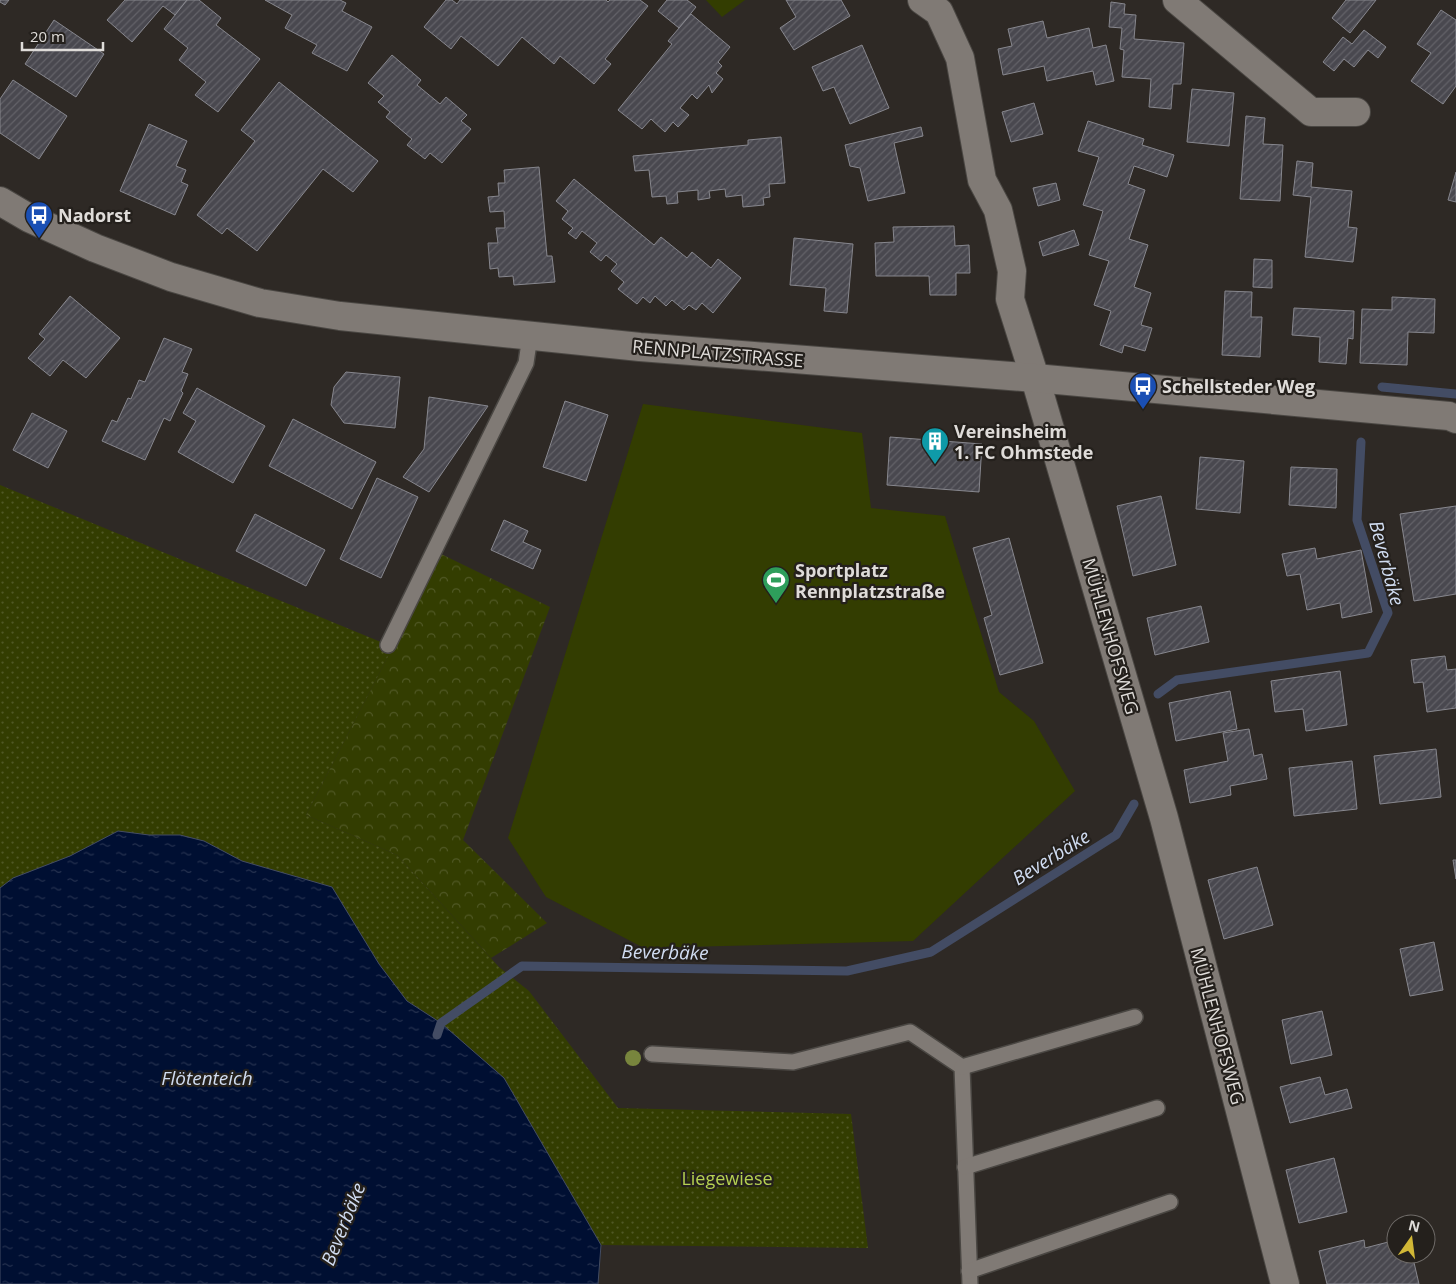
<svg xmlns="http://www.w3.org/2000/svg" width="1456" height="1284" font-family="'Open Sans',sans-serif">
<defs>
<pattern id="forest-crowns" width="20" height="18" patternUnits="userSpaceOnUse" patternTransform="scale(1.25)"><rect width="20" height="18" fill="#333d01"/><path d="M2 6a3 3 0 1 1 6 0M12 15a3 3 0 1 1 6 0" fill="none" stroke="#505825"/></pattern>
<pattern id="park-dots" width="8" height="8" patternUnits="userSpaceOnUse" patternTransform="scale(1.25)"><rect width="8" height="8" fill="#333d01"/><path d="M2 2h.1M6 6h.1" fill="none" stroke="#505825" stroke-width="1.8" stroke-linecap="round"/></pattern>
<pattern id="water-ripples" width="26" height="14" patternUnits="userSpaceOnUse" patternTransform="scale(1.25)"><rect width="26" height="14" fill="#000f32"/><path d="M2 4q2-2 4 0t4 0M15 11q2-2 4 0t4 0" fill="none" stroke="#25314f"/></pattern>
<pattern id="building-hatch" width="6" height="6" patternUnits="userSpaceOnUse" patternTransform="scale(1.25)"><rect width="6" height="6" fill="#49484f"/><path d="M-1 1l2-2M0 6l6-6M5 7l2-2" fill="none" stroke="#636268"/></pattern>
</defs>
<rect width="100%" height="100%" fill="#2e2925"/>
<!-- grass -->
<g fill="#333d01">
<polygon points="706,0 745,0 722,17"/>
<polygon points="643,404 862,433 871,508 945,516 999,692 1034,721 1075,791 913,941 644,948 546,897 508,838"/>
</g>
<!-- forest -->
<polygon fill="url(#forest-crowns)" points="441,554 550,607 463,840 547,923 491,958 397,855 306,815"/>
<!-- park -->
<polygon fill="url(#park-dots)" points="0,485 393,647 306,815 397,855 499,967 529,991 618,1108 851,1114 868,1248 601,1245 598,1284 0,1284"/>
<!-- water -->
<polygon fill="url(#water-ripples)" stroke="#434c64" points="118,831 149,835 180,835 204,841 242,861 332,887 379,964 407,1001 441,1023 504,1078 601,1245 598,1284 0,1284 0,888 13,878 70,856"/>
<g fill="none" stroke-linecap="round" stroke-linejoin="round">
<!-- stream -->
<g stroke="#434c64" stroke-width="9">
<polyline points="1382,387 1456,394"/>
<polyline points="1158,694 1177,680 1368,653 1388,613 1357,520 1361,442"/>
<polyline points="437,1035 441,1023 522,966 847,971 931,952 1116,835 1134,804"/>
</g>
</g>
<!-- building -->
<g fill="url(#building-hatch)" stroke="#87878e">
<polygon points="0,0 9,0 5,5 0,2"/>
<polygon points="125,0 187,0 175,15 163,6 132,42 107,20"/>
<polygon points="187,0 199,0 221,18 216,25 260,59 218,112 195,95 206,82 179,60 188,48 164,29"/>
<polygon points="265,0 340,0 346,3 342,11 372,27 347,71 312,53 317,45 285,28 292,15"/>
<polygon points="446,0 452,0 457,4 460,0 606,0 608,2 610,0 640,0 648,6 605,59 611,64 594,84 560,56 554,64 522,37 498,66 461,36 451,49 424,27"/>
<polygon points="667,0 687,0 696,7 679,28 658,11"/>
<polygon points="786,0 841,0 850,16 794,50 780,28 796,17"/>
<polygon points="1346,0 1376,0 1350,33 1332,18"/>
<polygon points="1111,2 1125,4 1124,14 1136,15 1134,39 1184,43 1181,84 1173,84 1171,109 1149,107 1151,79 1122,77 1124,50 1120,49 1122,28 1109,27"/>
<polygon points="1441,10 1456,20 1456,86 1443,104 1411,81 1431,53 1417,44"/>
<polygon points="691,14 730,47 718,62 722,66 716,73 723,79 712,93 709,85 697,99 692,94 680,108 689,115 678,127 673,122 665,132 651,119 642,129 618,110 672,44 668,41"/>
<polygon points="54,20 104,54 76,97 25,64"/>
<polygon points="1043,21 1047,38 1089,28 1093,48 1106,45 1114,81 1096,85 1093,71 1047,81 1044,66 1003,75 998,49 1012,46 1008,29"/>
<polygon points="1364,30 1386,47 1378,58 1368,50 1354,67 1344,59 1334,71 1323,62 1343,37 1352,44"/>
<polygon points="862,45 889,108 850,124 834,87 823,91 812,67"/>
<polygon points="392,55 421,80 417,85 440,104 446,97 467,115 461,121 471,129 442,163 430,153 425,159 407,145 412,139 386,117 390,112 378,102 384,96 368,83"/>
<polygon points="13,80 67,116 39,159 0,133 0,99"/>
<polygon points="279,82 378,161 353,192 323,169 257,251 227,228 222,234 197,215 255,141 241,130"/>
<polygon points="1192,89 1234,93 1229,146 1187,142"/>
<polygon points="1034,103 1043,134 1011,142 1002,112"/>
<polygon points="1246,116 1265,118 1263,144 1283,145 1280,201 1240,199"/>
<polygon points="1088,121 1144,139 1142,145 1174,155 1167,177 1134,166 1128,184 1145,190 1129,239 1148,245 1134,287 1151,293 1141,325 1152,328 1145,351 1124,345 1122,353 1100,345 1111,311 1094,305 1109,261 1089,255 1103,211 1083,205 1099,157 1078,151"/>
<polygon points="149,124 187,141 176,166 186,170 181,182 188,185 175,215 120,191"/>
<polygon points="921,127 923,136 894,143 905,193 868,201 860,168 850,166 845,145"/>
<polygon points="781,137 785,183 769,184 770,197 763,198 764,205 743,207 742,195 726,197 725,189 709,191 710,198 698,200 698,190 677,192 678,203 667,204 666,196 652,197 649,170 635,171 633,156 748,145 748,140"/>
<polygon points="1297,161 1313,163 1311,187 1352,191 1348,227 1357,228 1353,262 1305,257 1311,197 1293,195"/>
<polygon points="539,167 547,256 552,256 555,282 514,285 513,276 499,277 498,268 490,269 488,243 498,243 496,228 505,228 504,211 490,212 488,197 499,196 498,183 505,183 504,170"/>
<polygon points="1456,172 1456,202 1448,200"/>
<polygon points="574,179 654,245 661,237 687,258 692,252 711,268 718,259 741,278 713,313 702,303 696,310 689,305 684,310 672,300 666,306 655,296 650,303 643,297 637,304 618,289 624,282 611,271 617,264 606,255 601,261 590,252 597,243 582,231 576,239 568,233 573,228 562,219 568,211 556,201"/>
<polygon points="1056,183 1060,200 1038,206 1033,188"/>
<polygon points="954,226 955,246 969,245 970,273 956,273 956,295 930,295 929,276 876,276 875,243 894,242 893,227"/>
<polygon points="1074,230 1079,245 1043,256 1039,242"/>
<polygon points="794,238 853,244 847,313 824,311 826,288 790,285"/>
<polygon points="1254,259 1272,260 1272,288 1253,287"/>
<polygon points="1225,291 1252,292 1251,317 1262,317 1260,357 1222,355"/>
<polygon points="70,296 120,338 86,378 63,360 50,376 28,358 45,339 39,334"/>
<polygon points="1392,297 1435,299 1434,333 1408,332 1407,365 1360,363 1362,309 1392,310"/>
<polygon points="1294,308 1354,311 1353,339 1348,338 1346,364 1319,362 1320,337 1292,335"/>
<polygon points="164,338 192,349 182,372 188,374 181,391 183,393 170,421 164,418 145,460 102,441 112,420 117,422 128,398 131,399 139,380 145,382"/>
<polygon points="346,372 400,377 395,428 344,423 331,405 334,387"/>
<polygon points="197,388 265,426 233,483 178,452 196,421 183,413"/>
<polygon points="429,397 488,406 429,492 403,477 424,449"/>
<polygon points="565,401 608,415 586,481 543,467"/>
<polygon points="32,413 67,431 48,468 13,450"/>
<polygon points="293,419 376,462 352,509 269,466"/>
<polygon points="890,437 982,444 979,492 887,485"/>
<polygon points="1200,457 1244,461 1240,513 1196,509"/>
<polygon points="1291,467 1337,469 1336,508 1289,505"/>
<polygon points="377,478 418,497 381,578 340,559"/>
<polygon points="1161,496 1176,565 1133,576 1117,506"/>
<polygon points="1456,506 1456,594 1414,601 1400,514"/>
<polygon points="255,514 325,550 306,586 236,551"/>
<polygon points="504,520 528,531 523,542 541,550 533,569 491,550"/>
<polygon points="1009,538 1043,663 1000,675 984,618 992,615 973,548"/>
<polygon points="1315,548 1317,559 1361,550 1372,612 1342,618 1340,603 1307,610 1300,574 1287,576 1282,554"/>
<polygon points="1201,606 1209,642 1155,655 1147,618"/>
<polygon points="1445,656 1447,670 1456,669 1456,708 1427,712 1423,682 1414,683 1411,660"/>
<polygon points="1340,671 1347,725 1306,731 1303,709 1275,712 1271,681"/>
<polygon points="1230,691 1237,729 1176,741 1169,703"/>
<polygon points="1249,729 1254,756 1262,754 1267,779 1230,786 1231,795 1190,803 1184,770 1228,761 1223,733"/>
<polygon points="1436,749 1441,797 1380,804 1374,756"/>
<polygon points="1352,761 1357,809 1294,816 1289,768"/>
<polygon points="1453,860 1456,860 1456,879"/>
<polygon points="1257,867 1273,925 1224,939 1208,880"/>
<polygon points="1434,942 1443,990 1410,996 1400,949"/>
<polygon points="1322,1011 1332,1055 1291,1064 1282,1020"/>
<polygon points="1320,1077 1325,1095 1347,1089 1352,1108 1290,1123 1280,1087"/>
<polygon points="1334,1158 1347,1212 1299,1223 1286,1170"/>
<polygon points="1364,1240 1365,1248 1396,1240 1396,1254 1412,1254 1419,1284 1327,1284 1319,1251"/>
</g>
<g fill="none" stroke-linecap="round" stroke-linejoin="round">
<!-- service casing -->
<g stroke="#4a4743" stroke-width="18">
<g id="service">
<polyline points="388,645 526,363 530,336"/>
<polyline points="652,1054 793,1062 910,1032 962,1067 970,1284"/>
<polyline points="962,1067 1135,1017"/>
<polyline points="965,1167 1157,1108"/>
<polyline points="969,1271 1170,1202"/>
</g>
</g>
<!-- minor casing -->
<g stroke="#4a4743" stroke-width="30">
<g id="minor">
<polyline points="922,0 939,12 960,58 982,180 998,210 1012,271 1010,299 1035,378 1164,818 1285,1284"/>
<polyline points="1177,0 1311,112 1356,112"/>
<polyline points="0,201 29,218 95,248 171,277 260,303 340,316 640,347 1035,378 1449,416 1456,419"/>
</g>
</g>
<!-- service -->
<use href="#service" stroke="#807a75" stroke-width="15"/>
<!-- minor -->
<use href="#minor" stroke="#807a75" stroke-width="28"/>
</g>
<!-- trees -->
<circle fill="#78853d" cx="633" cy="1058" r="8"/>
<!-- icons -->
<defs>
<g id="bus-pin" transform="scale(1.4375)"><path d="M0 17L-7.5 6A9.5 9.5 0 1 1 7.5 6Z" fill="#1a4fb4" stroke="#24201c"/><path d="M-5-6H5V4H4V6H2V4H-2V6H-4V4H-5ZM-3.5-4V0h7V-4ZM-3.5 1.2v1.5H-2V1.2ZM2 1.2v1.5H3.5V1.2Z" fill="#fff"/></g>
<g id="building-pin" transform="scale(1.4375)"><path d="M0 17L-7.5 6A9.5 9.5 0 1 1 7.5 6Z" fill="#0f9aa8" stroke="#24201c"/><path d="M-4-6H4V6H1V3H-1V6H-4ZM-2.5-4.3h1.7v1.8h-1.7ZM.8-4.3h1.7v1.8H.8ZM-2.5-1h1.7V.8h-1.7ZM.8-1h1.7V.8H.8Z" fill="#fff"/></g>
<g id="stadium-pin" transform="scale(1.4375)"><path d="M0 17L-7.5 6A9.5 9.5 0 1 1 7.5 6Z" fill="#2e9e5b" stroke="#24201c"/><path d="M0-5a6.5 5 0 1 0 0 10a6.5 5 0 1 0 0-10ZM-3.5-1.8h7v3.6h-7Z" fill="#fff"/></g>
</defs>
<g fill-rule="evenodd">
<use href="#bus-pin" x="39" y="215"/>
<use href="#bus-pin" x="1143" y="386"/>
<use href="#building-pin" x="935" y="441"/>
<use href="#stadium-pin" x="776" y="580"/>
</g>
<g text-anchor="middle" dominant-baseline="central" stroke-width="4.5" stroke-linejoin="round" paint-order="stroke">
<!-- poi labels -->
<g font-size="18" font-weight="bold" fill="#dfdcd9" stroke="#24201c" text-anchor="start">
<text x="58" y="215">Nadorst</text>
<text x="1162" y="386">Schellsteder Weg</text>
<text x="954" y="431">Vereinsheim<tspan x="954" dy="21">1. FC Ohmstede</tspan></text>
<text x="795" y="570">Sportplatz<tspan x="795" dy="21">Rennplatzstraße</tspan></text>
</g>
<!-- street labels -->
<g font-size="18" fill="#dfdcd9" stroke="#24201c">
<text transform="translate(718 353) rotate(5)">RENNPLATZSTRASSE</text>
<text transform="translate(1111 636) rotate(74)">MÜHLENHOFSWEG</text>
<text transform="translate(1218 1026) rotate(75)">MÜHLENHOFSWEG</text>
</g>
<!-- park labels -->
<g font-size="18" fill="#b5d051" stroke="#24201c">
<text x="727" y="1178">Liegewiese</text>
</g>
<!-- water labels -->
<g font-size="19" font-style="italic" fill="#d0dcf1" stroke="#24201c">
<text transform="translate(1387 563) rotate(75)">Beverbäke</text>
<text transform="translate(1051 857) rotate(-32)">Beverbäke</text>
<text transform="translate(665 952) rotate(1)">Beverbäke</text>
<text x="207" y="1078">Flötenteich</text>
<text transform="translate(343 1224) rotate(-68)">Beverbäke</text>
</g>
</g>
<!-- north arrow -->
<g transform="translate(1411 1239) rotate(14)"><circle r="24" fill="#24201c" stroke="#6f6b68"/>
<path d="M0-4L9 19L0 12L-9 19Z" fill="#d1b736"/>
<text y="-8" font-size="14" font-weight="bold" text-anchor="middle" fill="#dfdcd9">N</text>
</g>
<!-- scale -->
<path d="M22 42v8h81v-8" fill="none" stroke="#dfdcd9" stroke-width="2.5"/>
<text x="30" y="42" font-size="15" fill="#dfdcd9" stroke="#24201c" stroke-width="4" paint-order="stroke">20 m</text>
</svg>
